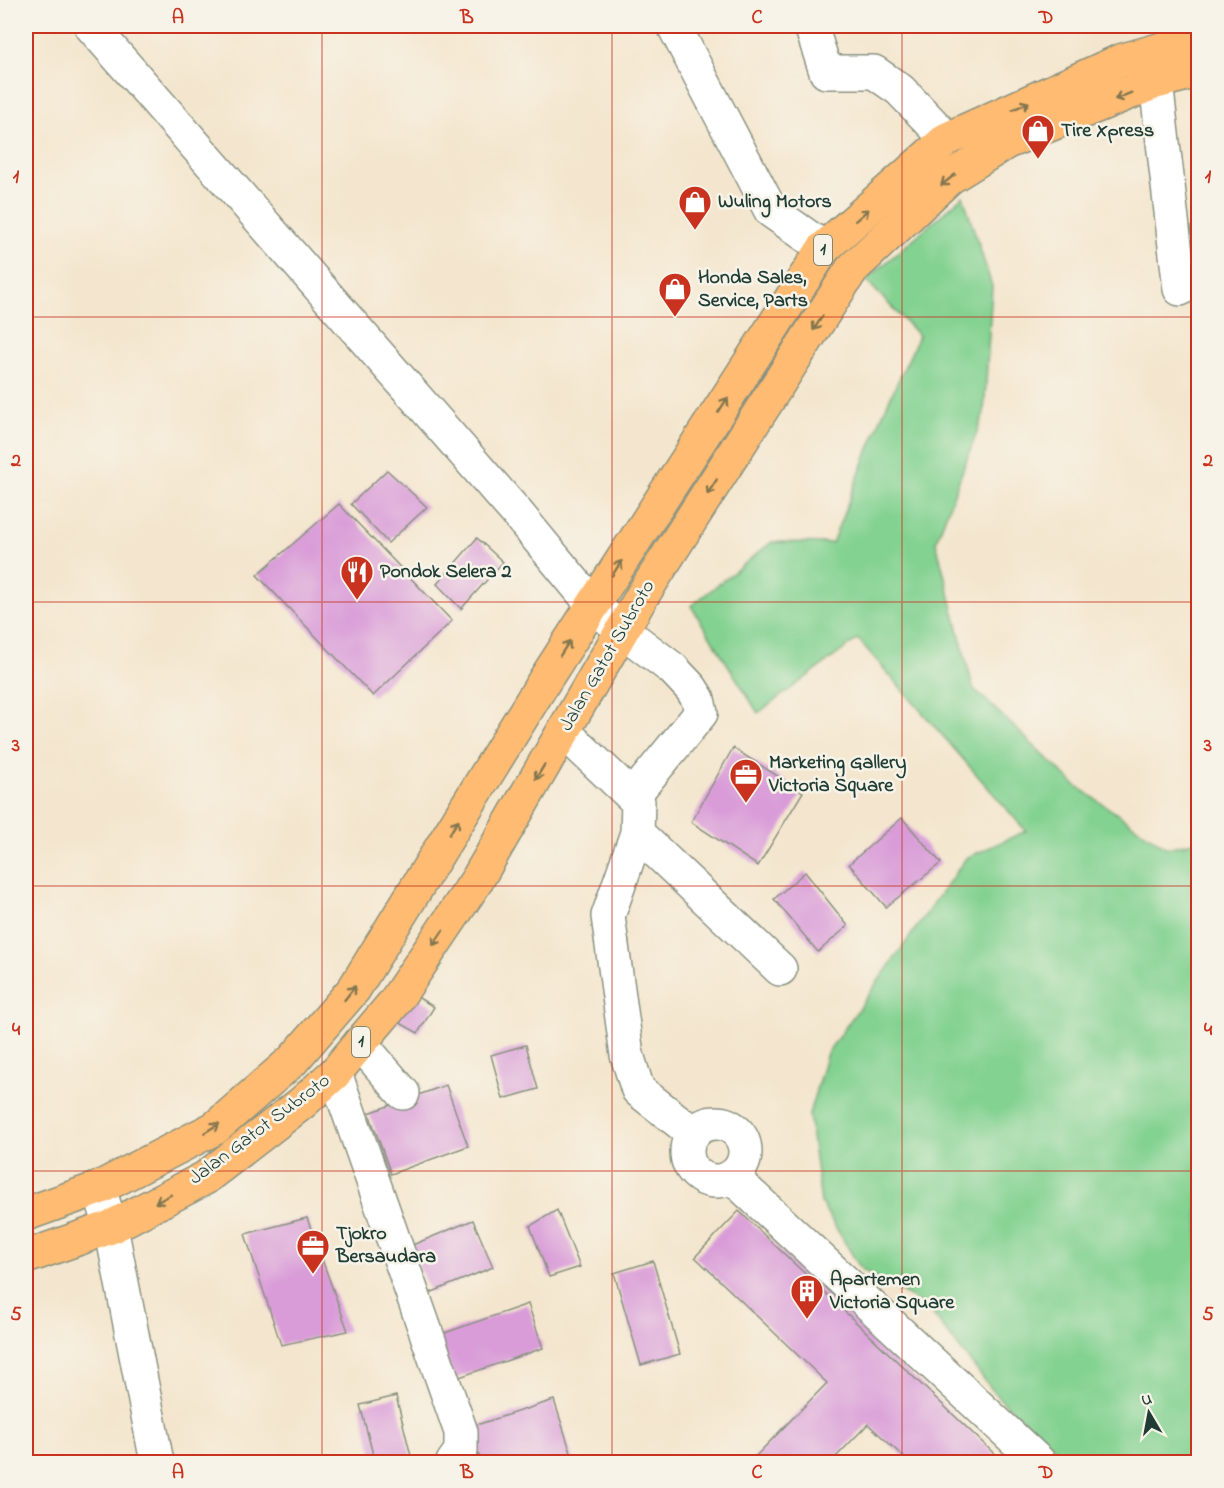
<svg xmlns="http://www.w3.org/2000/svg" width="1224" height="1488" font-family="'Indie Flower',sans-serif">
<rect width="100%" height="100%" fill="#f7f3e8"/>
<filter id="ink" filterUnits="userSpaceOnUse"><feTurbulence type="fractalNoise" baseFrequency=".0167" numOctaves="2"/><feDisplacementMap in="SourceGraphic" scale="12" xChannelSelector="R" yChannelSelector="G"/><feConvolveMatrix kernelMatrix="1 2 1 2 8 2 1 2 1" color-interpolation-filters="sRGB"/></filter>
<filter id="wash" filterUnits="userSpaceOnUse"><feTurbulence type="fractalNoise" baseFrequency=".008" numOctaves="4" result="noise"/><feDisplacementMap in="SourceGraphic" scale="24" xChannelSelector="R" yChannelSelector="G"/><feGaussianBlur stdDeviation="1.35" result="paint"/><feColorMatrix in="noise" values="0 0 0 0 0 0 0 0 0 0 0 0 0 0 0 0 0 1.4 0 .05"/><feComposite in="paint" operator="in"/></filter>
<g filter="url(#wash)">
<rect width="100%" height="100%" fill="#f4e6ce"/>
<!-- green -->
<polygon fill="#83d291" stroke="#518862" stroke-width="1.5" points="963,196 992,286 984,413 936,542 973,688 1075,785 1167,848 1198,841 1198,1462 1070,1462 998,1397 927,1307 861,1269 821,1203 809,1114 827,1053 966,858 1026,831 858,639 758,713 691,606 772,542 832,543 884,411 919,336 866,280"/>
<g id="blocks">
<!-- building -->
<g fill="#d99cd8">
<polygon points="387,470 427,507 388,543 351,504"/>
<polygon points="339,504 452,621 373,696 257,575"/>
<polygon points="477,538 503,562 461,609 437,584"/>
<polygon points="733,748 803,792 758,866 691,822"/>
<polygon points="902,818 941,863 886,907 849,864"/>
<polygon points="805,872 848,926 818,952 774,899"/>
<polygon points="409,992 434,1007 418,1033 393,1019"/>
<polygon points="526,1045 538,1089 503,1099 491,1055"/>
<polygon points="446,1085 468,1146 391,1174 369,1113"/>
<polygon points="557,1210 580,1267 549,1277 530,1226"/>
<polygon points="739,1211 1003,1462 909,1462 868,1424 831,1462 756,1462 753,1459 827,1383 695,1257"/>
<polygon points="307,1218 348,1331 281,1345 245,1234"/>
<polygon points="473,1220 493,1267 430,1293 410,1246"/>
<polygon points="653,1261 680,1354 641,1365 614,1273"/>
<polygon points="528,1304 543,1348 451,1380 436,1336"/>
<polygon points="396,1396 411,1456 386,1462 375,1462 360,1405"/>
<polygon points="554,1400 574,1462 481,1462 470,1427"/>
</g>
</g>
</g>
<g filter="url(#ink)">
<use href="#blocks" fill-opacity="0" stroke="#8a9281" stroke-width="1.5"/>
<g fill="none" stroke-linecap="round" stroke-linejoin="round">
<!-- minor casing -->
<g stroke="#8a9281" stroke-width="36">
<g id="minor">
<polyline points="91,26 516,512 593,605 623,631 673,669 691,688 698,699 701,713 633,796"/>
<polyline points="674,26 771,211 824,248"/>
<polyline points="811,26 826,72 874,72 900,90 947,139"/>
<polyline points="1156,82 1180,289"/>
<polyline points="564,732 638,802 637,833 608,916 627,1055 638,1090 693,1133"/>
<polyline points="637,833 780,969"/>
<polyline points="360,1043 403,1093"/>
<polyline points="335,1073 461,1432 461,1451 453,1462"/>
<circle cx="716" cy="1152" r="29"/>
<polyline points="732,1177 1039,1462"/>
<polyline points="99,1188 111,1227 157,1462"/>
</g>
</g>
<!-- highway casing -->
<g stroke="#8a9281" stroke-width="36">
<g id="highway">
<polyline points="26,1214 99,1188 215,1128 293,1060 354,989 546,678 824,248 947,139 1120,61 1198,39"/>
<polyline points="26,1257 111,1227 205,1178 302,1103 335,1073 360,1043 394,1003 477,880 642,596 852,269 949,178 1007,142 1156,82 1198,71"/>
</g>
</g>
<!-- minor -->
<use href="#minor" stroke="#fff" stroke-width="33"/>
<!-- highway -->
<use href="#highway" stroke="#febb71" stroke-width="33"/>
</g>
<!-- one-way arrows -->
<defs><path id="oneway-shaft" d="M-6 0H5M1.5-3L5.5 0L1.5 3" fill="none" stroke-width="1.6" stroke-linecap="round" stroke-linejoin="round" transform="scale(1.5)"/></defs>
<g stroke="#83764f">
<use href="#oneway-shaft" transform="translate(1123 96) rotate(158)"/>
<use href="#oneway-shaft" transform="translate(1021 106) rotate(-24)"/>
<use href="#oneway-shaft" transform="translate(948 180) rotate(142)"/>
<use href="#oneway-shaft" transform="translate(862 215) rotate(-41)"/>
<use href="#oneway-shaft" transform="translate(818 323) rotate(123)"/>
<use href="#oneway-shaft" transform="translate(723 405) rotate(-57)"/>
<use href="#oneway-shaft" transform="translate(712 487) rotate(123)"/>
<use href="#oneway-shaft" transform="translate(617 568) rotate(-57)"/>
<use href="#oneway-shaft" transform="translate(565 648) rotate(-57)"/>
<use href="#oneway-shaft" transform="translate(540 772) rotate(121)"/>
<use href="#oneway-shaft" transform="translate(454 827) rotate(-58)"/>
<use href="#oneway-shaft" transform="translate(438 938) rotate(124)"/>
<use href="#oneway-shaft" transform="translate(350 993) rotate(-52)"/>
<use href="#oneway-shaft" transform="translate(212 1128) rotate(-32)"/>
<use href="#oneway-shaft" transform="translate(163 1199) rotate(152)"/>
</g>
</g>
<!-- grid -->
<path fill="none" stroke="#c8321e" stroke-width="1.5" stroke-opacity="0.55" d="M322 26V1462M612 26V1462M902 26V1462M26 317H1198M26 602H1198M26 886H1198M26 1171H1198"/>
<!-- icons -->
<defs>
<g id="shop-pin" transform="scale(1.725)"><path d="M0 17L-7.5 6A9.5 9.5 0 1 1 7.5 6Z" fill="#c8321e" stroke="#f7f3e8"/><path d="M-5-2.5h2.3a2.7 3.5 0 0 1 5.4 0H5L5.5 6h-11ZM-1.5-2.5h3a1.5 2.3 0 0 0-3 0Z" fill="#fff"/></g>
<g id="restaurant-pin" transform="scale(1.725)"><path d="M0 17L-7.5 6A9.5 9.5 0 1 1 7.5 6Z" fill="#c8321e" stroke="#f7f3e8"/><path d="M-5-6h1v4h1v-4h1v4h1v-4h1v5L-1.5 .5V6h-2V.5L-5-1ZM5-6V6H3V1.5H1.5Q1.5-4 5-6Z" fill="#fff"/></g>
<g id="office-pin" transform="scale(1.725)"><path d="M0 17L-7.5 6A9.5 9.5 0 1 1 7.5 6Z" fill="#c8321e" stroke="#f7f3e8"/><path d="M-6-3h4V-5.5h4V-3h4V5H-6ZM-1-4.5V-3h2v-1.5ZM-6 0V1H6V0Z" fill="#fff"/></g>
<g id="building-pin" transform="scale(1.725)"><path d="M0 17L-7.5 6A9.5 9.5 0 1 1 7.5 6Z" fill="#c8321e" stroke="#f7f3e8"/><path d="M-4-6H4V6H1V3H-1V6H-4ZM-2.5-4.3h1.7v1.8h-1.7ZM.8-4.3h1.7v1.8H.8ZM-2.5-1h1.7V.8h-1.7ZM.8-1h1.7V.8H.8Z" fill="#fff"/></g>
</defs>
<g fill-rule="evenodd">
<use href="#shop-pin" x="1038" y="131"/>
<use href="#shop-pin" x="695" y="202"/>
<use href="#shop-pin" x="675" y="289"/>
<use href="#restaurant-pin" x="357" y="572"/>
<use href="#office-pin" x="746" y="775"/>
<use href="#office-pin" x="313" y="1246"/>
<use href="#building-pin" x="807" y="1291"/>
</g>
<g text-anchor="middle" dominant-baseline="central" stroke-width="5" stroke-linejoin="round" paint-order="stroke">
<!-- shield labels -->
<g fill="#f7f3e8" stroke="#60746a" stroke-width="1.5">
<rect x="814" y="235" width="18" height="30" rx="4.5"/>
<rect x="352" y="1027" width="18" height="30" rx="4.5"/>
</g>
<g font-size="18" font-weight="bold" fill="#1f3d34">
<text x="823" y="250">1</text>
<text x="361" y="1042">1</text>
</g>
<!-- poi labels -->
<g font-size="20" font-weight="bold" fill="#1f3d34" stroke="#f7f3e8" text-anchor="start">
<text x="1061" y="131">Tire Xpress</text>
<text x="718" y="202">Wuling Motors</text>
<text x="698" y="278">Honda Sales,<tspan x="698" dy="23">Service, Parts</tspan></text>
<text x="380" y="572">Pondok Selera 2</text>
<text x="769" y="763">Marketing Gallery<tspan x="769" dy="23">Victoria Square</tspan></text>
<text x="336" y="1234">Tjokro<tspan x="336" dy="23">Bersaudara</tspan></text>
<text x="830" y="1280">Apartemen<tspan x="830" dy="23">Victoria Square</tspan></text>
</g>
<!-- street labels -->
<g font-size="20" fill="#1f3d34" stroke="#f7f3e8">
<text transform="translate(608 656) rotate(-60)">Jalan Gatot Subroto</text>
<text transform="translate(260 1130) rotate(-37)">Jalan Gatot Subroto</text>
</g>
</g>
<!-- margin -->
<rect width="1224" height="1488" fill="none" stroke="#f7f3e8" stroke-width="66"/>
<!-- north arrow -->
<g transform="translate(1149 1413) rotate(350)" stroke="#f7f3e8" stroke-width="4.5" paint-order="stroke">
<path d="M0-4.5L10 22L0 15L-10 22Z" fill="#1f3d34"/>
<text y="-9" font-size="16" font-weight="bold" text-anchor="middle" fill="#1f3d34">U</text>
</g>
<rect x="33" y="33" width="1158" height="1422" fill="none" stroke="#c8321e" stroke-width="2"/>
<g font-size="20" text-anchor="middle" font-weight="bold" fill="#c8321e">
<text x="178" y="23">A</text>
<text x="467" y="23">B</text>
<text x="757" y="23">C</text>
<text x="1046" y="23">D</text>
<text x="16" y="182">1</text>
<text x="1208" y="182">1</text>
<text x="16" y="466">2</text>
<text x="1208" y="466">2</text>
<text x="16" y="751">3</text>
<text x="1208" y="751">3</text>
<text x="16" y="1035">4</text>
<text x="1208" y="1035">4</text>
<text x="16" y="1320">5</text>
<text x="1208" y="1320">5</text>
<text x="178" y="1478">A</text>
<text x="467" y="1478">B</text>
<text x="757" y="1478">C</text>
<text x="1046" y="1478">D</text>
</g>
</svg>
